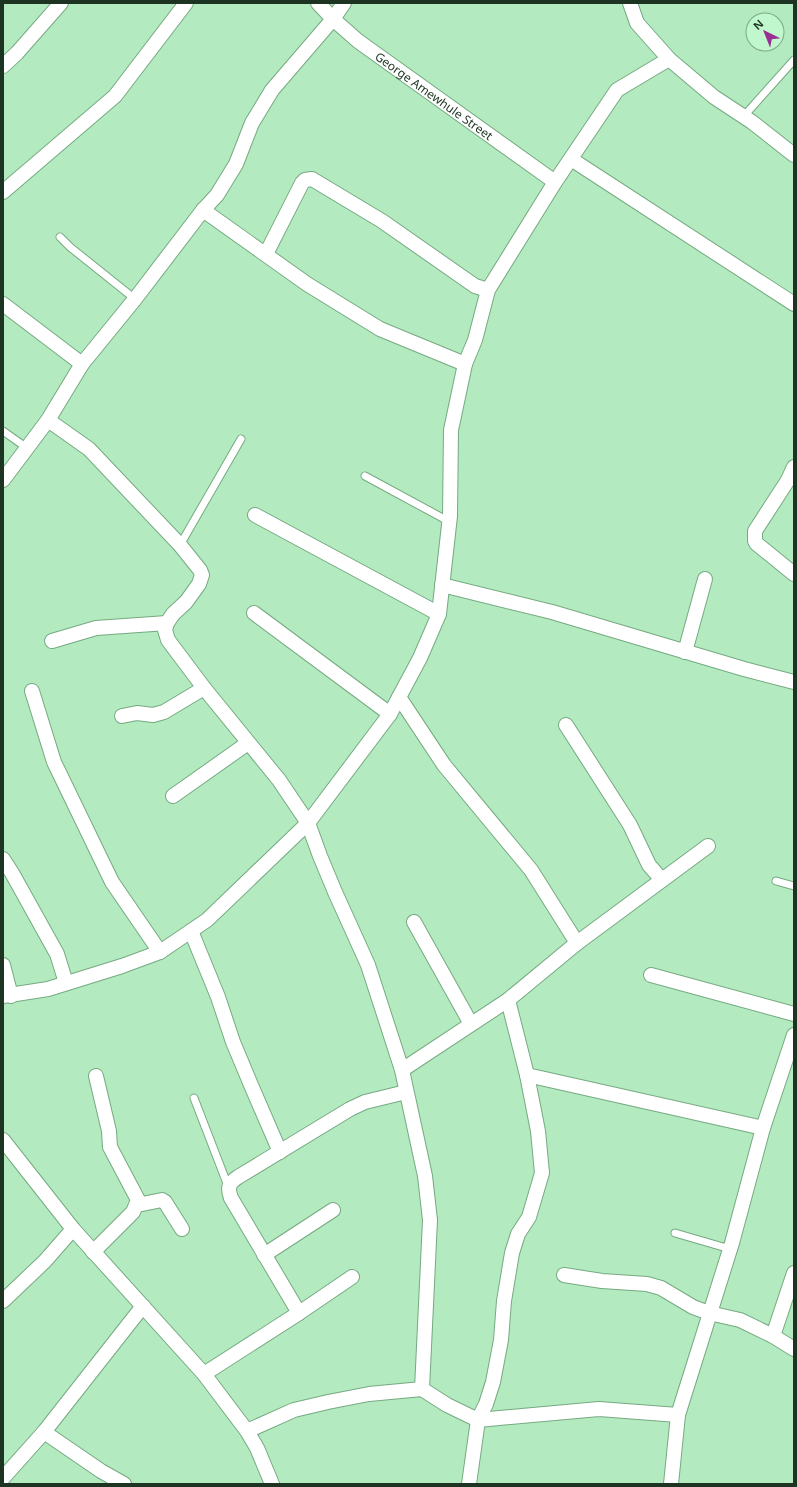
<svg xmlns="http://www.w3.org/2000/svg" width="797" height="1487" font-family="'Noto Sans',sans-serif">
<rect width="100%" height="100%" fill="#b3eabf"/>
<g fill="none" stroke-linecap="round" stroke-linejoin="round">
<!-- service casing -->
<g stroke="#76aa82" stroke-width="9">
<g id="service">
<polyline points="744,116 794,60"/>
<polyline points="60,237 70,247 135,299"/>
<polyline points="3,431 27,448"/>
<polyline points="365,476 450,522"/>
<polyline points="180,545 241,439"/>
<polyline points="776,881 794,886"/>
<polyline points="194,1098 228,1186"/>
<polyline points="675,1233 730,1249"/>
</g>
</g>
<!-- minor casing -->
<g stroke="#76aa82" stroke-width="16">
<g id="minor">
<path id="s1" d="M318 3 333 19 358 41 555 182"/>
<polyline points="630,3 637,23 669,59 714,97 752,122 794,155"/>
<polyline points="3,66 17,53 61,3"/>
<polyline points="571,159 794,304"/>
<polyline points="3,192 115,96 186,3"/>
<polyline points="203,210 307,284 380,329 465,364"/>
<polyline points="266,254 302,183 305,180 312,179 382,221 475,286 488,290"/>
<polyline points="3,304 82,364"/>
<polyline points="48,420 89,449 180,545 200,570 202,575 199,584 186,602 173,614 167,623 165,630 168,640 204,688 279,780 308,823 320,856 335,892 368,965 402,1070 425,1176 430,1220 422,1389"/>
<polyline points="794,467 788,480 755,531 755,541 757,544 794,574"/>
<polyline points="3,480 48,420 82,364 135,299 203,210 217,195 236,164 252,123 272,90 333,19 344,3"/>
<polyline points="255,515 439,614"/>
<polyline points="442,585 552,612 744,669 794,682"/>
<polyline points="254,613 390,714"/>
<polyline points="52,641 96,628 167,623"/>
<polyline points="685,652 705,579"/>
<polyline points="32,691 54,762 112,882 160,952"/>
<polyline points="399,697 444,765 531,870 577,943"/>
<polyline points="122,716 137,713 153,715 164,712 204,688"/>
<polyline points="566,725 630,825 649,865 662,880"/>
<polyline points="173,796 248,743"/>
<polyline points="3,859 12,873 57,954 66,983"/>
<polyline points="414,922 471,1024"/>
<polyline points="191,931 218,997 233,1042 251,1085 280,1152"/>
<polyline points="3,965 11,996"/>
<polyline points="651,975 794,1014"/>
<polyline points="3,996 48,989 122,966 160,952 207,920 308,823 390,714 420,658 439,614 450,516 451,430 465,364 475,340 488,290 555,182 617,90 669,59"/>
<polyline points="402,1070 508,1000 577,943 708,846"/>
<polyline points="527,1075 763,1128"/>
<polyline points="3,1140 73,1229 204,1374 247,1431 257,1448 272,1484"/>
<polyline points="137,1205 162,1200 165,1202 182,1229"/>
<polyline points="93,1252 133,1212 138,1200 110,1147 109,1131 96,1076"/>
<polyline points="264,1255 333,1210"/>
<polyline points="564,1275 602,1281 647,1284 661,1288 693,1307 709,1313 740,1320 773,1336 794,1349"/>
<polyline points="3,1301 45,1261 73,1229"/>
<path d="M299 1313 231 1198C227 1187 229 1183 238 1177L350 1109 365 1102 406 1092"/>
<polyline points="773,1336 794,1273"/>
<polyline points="204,1374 299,1313 352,1277"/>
<polyline points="247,1431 294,1410 328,1402 369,1394 422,1389 447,1405 478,1420 599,1409 678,1415"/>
<polyline points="44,1432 101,1471 124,1484"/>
<polyline points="3,1478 44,1432 143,1306"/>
<polyline points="469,1484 478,1420 486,1404 493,1382 501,1340 504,1301 512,1253 518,1234 529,1217 542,1173 538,1131 527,1075 508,1000"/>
<polyline points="671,1484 678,1415 732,1243 763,1128 794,1035"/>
</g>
</g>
<!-- service -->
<use href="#service" stroke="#fff" stroke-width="7"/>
<!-- minor -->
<use href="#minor" stroke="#fff" stroke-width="14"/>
</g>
<g text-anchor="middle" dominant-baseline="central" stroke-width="3" stroke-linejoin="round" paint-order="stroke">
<!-- street labels -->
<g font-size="12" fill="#1e3423" stroke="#c0f7cc">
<text stroke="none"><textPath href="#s1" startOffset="149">George Amewhule Street</textPath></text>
</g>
</g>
<!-- border -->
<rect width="797" height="1487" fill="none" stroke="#1e3423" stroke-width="8"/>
<!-- north arrow -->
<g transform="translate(765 32) rotate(317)"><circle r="19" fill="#c0f7cc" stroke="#7fa988"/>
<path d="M0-3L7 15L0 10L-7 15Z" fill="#992f92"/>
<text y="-6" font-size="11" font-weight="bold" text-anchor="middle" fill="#1e3423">N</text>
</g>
</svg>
